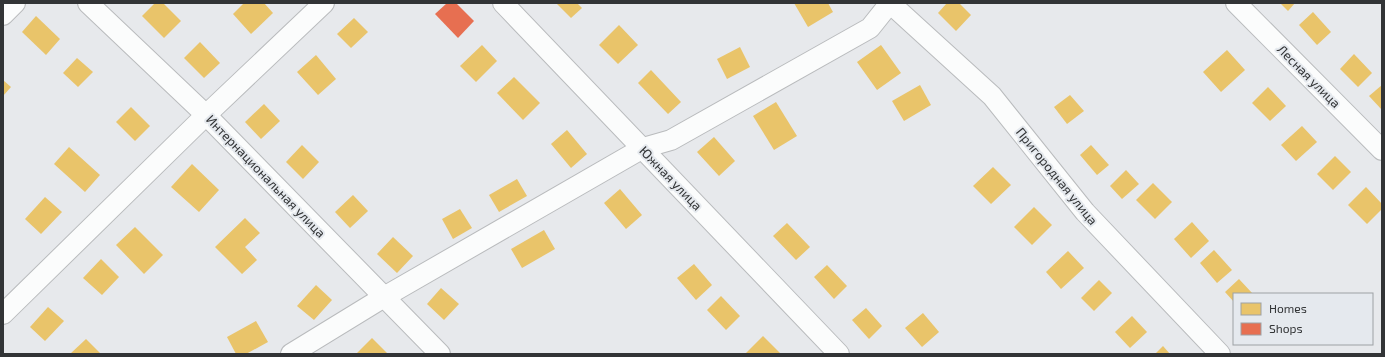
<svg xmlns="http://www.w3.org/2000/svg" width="1385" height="357" font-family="'Exo 2',sans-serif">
<rect width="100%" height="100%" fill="#e7e9ec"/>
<!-- homes -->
<g fill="#e9c46a">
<polygon points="155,3 163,3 181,21 164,38 142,16"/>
<polygon points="244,3 264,3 273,13 251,34 233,14"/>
<polygon points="556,3 577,3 582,8 571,18"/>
<polygon points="794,3 828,3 833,12 808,27"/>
<polygon points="947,3 959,3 971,15 956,31 938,13"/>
<polygon points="1280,3 1295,3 1288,11"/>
<polygon points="1313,12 1331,32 1317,45 1299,25"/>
<polygon points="36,16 60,39 46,55 22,32"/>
<polygon points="354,18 368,32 351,48 337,34"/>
<polygon points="619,25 638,45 618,64 599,45"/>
<polygon points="200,42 220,63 204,78 184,58"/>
<polygon points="482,45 497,61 476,82 460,66"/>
<polygon points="881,45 901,73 877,90 857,62"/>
<polygon points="740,47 750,67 727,79 717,59"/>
<polygon points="1227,50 1245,70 1221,92 1203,72"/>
<polygon points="1354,54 1372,73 1358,87 1340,69"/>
<polygon points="316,55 336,79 318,95 297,72"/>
<polygon points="77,58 93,72 78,87 63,73"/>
<polygon points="651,70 681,102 668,114 638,83"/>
<polygon points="514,77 540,103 523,120 497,93"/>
<polygon points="3,80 11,87 3,96"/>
<polygon points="920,85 931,105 904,121 892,101"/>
<polygon points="1382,85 1382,110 1369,96"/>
<polygon points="1268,87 1286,106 1270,121 1252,103"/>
<polygon points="1070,95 1084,111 1067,124 1054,107"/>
<polygon points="776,102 797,136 774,150 753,116"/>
<polygon points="264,104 280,121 261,139 245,122"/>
<polygon points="131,107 150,126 135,141 116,122"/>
<polygon points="1302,126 1317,142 1296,161 1281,145"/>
<polygon points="567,130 587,154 571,168 551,144"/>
<polygon points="714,137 735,161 719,176 697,152"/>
<polygon points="302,145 319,162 303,179 286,162"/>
<polygon points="1091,145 1109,165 1097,175 1080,155"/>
<polygon points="69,147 100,175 85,192 54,164"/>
<polygon points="1335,156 1351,172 1333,190 1317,174"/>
<polygon points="192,164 219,190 199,212 171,187"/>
<polygon points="993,167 1011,185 991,204 973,186"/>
<polygon points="1126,170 1139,184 1122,199 1110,186"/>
<polygon points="517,179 527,196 499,212 489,195"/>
<polygon points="1153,183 1172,202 1155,219 1136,200"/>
<polygon points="1366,187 1382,204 1382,209 1367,224 1348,205"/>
<polygon points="620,189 642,215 626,229 604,203"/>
<polygon points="353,195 368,211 350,228 335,212"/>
<polygon points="45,197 62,212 41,234 25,219"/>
<polygon points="1034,207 1052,225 1032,245 1014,227"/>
<polygon points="460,209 472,228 453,239 442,219"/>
<polygon points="245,218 260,233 245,247 257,260 242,274 215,247"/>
<polygon points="1192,222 1209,241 1191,258 1174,239"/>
<polygon points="787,223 810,247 796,260 773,236"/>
<polygon points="135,227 163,255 144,274 116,245"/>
<polygon points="544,230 555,249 522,268 511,249"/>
<polygon points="393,237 413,256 397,273 377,254"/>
<polygon points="1214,250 1232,270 1217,283 1200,263"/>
<polygon points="1068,251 1084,268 1061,289 1046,272"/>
<polygon points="101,259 119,277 102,295 83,278"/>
<polygon points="694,264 712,285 696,300 677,278"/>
<polygon points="827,265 847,286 834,299 814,277"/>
<polygon points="1239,279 1253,294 1234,294 1234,302 1225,292"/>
<polygon points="1099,280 1112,293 1094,311 1081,298"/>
<polygon points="316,285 332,300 314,320 297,306"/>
<polygon points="441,288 459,304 444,320 427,304"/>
<polygon points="721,296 740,316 726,330 707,310"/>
<polygon points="48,307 64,321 45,341 30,327"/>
<polygon points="866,308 882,326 869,339 852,320"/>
<polygon points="923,313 939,332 922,347 905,328"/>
<polygon points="1132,316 1147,332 1130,348 1115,332"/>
<polygon points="256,321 268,342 246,354 236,354 227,337"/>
<polygon points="763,336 780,353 779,354 745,354"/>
<polygon points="372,338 388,354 356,354"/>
<polygon points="86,339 101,354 70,354"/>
<polygon points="1163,346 1170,354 1155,354"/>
</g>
<!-- shops -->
<polygon fill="#e76f51" points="447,3 456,3 474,21 458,38 435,14"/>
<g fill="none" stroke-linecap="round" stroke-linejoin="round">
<!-- minor casing -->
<g stroke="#b9bbbd" stroke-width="22">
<g id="minor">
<polyline points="88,3 206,115 440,354"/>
<polyline points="503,3 839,354"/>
<polyline points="890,3 992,96 1085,212 1220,354"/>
<polyline points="1236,3 1382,150"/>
<polyline points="3,15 15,3"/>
<polyline points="3,314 206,115 324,3"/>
<polyline points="291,354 384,297 643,148 671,140 870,28 890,3"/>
</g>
</g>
<!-- minor -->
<use href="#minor" stroke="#fbfcfc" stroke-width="20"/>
</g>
<g text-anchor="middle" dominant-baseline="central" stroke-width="4" stroke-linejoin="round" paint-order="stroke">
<!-- street labels -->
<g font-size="13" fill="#323436" stroke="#e5e9ee">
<text transform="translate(1309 76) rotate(45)">Лесная улица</text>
<text transform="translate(266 176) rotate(46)">Интернациональная улица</text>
<text transform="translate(1057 176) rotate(51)">Пригородная улица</text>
<text transform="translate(671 178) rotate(46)">Южная улица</text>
</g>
</g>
<!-- border -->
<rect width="1385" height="357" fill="none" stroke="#323436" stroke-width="8"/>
<!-- legend -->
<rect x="1233" y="293" width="140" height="52" fill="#e5e9ee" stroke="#9da1a4"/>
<rect x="1241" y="303" width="20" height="12" fill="#e9c46a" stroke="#9da1a4"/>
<text x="1269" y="313" font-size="12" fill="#323436">Homes</text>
<rect x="1241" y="323" width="20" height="12" fill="#e76f51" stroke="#9da1a4"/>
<text x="1269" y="333" font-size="12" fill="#323436">Shops</text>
</svg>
